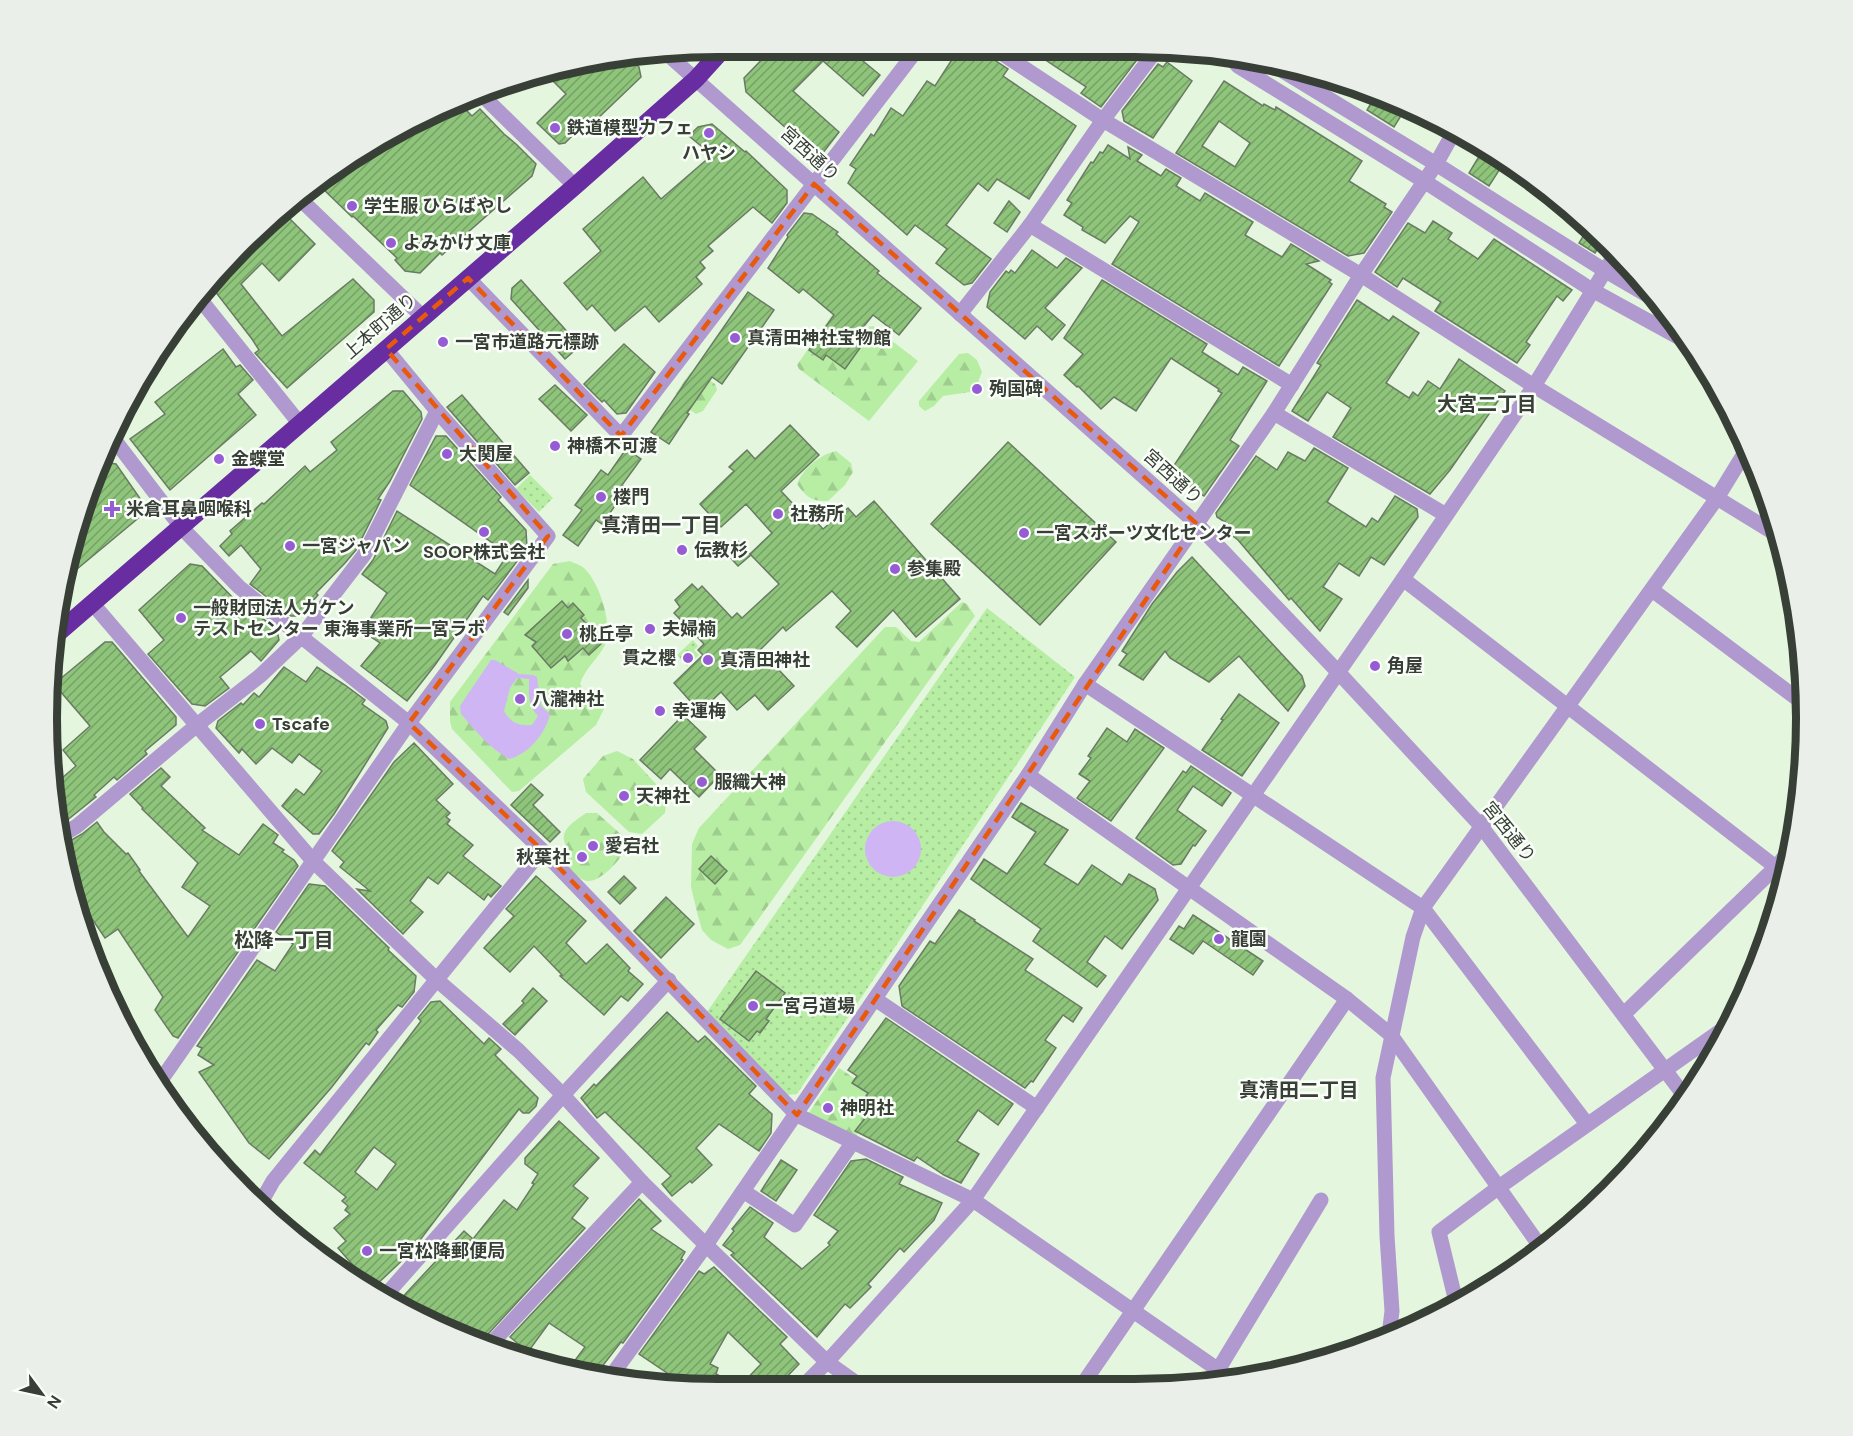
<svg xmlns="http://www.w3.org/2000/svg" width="1853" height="1436" font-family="'DM Sans','Noto Sans JP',sans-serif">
<defs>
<pattern id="forest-firs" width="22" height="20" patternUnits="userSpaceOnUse" patternTransform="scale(1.5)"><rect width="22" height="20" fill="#b7eea4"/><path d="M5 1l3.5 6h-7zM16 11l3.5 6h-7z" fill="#9ecd8e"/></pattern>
<pattern id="park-dots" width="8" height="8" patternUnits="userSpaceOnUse" patternTransform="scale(1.5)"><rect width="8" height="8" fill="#b7eea4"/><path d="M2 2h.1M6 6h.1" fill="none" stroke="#9ecd8e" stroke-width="1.8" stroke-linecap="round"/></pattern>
<pattern id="building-hatch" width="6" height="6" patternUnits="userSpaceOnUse" patternTransform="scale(1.5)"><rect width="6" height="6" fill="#8ec57b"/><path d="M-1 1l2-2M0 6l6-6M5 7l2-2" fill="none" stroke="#75a166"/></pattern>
</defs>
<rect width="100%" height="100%" fill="#e4f6de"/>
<!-- forest -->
<g fill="url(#forest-firs)">
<polygon points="832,315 860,334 867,327 873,326 918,361 869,421 799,369 797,365"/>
<polygon points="968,353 977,360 982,372 978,382 970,392 943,396 934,406 925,411 919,406 919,401 959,354"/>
<polygon points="699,372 715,384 717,390 703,411 696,414 676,400 676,393 690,373"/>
<path d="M836 451 851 463 853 472 845 485 828 501C812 502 806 497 797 484 802 469 821 454 836 451Z"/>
<path d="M570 561C575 564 582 565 586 570 600 585 613 625 605 645 598 659 585 668 580 684L584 691 602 697 606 705 596 725 519 791 512 792 452 729 450 721V702L553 564Z"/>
<polygon points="962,602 967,604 975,616 740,945 728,949 711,940 702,930 698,916 691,887 692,844 699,828 885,627 896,627 911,641 919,642"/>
<polygon points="617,751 633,759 667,796 665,813 642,834 629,832 586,792 583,779 603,756"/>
<path d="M586 813H597L625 838 628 845C623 857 601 883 587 881 578 879 570 869 564 863L570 851C554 833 572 823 586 813Z"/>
<polygon points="839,1068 891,1103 864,1120 853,1142 808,1114"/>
</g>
<!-- park -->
<g fill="url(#park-dots)">
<polygon points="530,475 553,498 539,512 516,489"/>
<polygon points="987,608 1075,677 797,1094 787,1095 707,1012"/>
<polygon points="693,640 698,646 694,650 699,655 687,666 677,655"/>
</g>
<!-- water -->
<g fill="#d0b5f5" fill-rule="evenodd">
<path d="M491 660H495L519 674 533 675 537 677 541 706 550 714C546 733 529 754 509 759 489 748 475 730 461 714L460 706ZM517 678 529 679C529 693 527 705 538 716L532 725C519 726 511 723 504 711L510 688Z"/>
<circle cx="893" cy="849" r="28"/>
</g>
<!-- building -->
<g fill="url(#building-hatch)" stroke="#6a7a64" stroke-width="1.5" fill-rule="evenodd">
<polygon points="774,47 846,47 880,75 863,96 823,61 793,91 839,132 819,158 746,92 744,78"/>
<polygon points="960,47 982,47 987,55 1008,69 1003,76 1076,126 1029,199 997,179 988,191 978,183 946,225 991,259 972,283 964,285 936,263 947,249 915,225 907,235 848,183 856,169 850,165 871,134 874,136 891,108 903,116 927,81 935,86"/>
<polygon points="1026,47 1137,48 1143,52 1101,107 1081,93 1086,87"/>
<polygon points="630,58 639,67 641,77 594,122 590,118 565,143 559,144 537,123 566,94 542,70"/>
<polygon points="1167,62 1192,81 1153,138 1124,121 1122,111 1158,64 1163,67"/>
<path d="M1224 81 1263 106 1264 104 1275 110 1276 107 1362 161 1349 181 1386 204 1384 207 1392 212 1364 253 1348 256 1176 153ZM1219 121 1250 143 1235 167 1202 146Z"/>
<polygon points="1377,93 1407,106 1394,127 1367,110"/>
<polygon points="460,104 472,116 480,109 504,134 516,144 536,164 532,176 442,255 440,253 420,273 405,271 395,260 397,258 353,216 352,217 319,185 382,137"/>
<polygon points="712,124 745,152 746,151 787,190 787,203 772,223 753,207 708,246 713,251 700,262 705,268 696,277 702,284 659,322 645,306 615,331 592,305 587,310 564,283 601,251 583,229 643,177 661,199 712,155 689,136 698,127"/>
<polygon points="1108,145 1130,159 1128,147 1142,155 1137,161 1161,176 1166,169 1181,178 1176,186 1200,201 1205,193 1253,222 1245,235 1282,257 1291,244 1319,261 1306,264 1331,280 1329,282 1332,284 1279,366 1112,264 1139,222 1130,216 1105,243 1082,230 1083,227 1064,215 1072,203 1067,200 1091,162 1093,163 1100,152 1103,153"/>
<polygon points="1484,148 1505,161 1489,186 1469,173"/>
<polygon points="1009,201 1020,212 1007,232 994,223"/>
<polygon points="283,212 315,244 279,281 262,263 241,284 282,336 353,279 374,300 374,312 287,388 255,353 259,350 252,339 211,286 243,244"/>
<polygon points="804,213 812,214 838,232 836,234 879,271 877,273 921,308 899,335 873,315 851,342 860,348 845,369 826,355 823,360 809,350 834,315 803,289 799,293 768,268 788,237 787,235"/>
<polygon points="1433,221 1452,233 1448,239 1478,259 1494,239 1572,290 1563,301 1557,296 1526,342 1530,345 1517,363 1435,311 1441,302 1403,278 1397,287 1375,272 1408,223 1425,233"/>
<polygon points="1591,229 1603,240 1595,253 1579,243 1587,230 1589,231"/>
<polygon points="1032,250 1057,268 1066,258 1082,268 1045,308 1065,325 1052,340 1037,326 1025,339 987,307 990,292 1006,271 1009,273 1011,270 1015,273"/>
<polygon points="521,280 580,346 565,359 511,299 512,288"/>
<polygon points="1102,280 1207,344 1202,352 1238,375 1243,367 1267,381 1230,440 1239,446 1204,496 1169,473 1222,393 1218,391 1219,389 1171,358 1136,411 1114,397 1101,409 1078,386 1077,387 1064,375 1083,354 1064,338"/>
<polygon points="748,292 774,310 722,384 712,377 687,413 689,414 669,444 651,432"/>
<polygon points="1357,300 1389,321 1393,316 1419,333 1386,383 1409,398 1413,392 1418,396 1428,381 1440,389 1459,359 1505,391 1450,470 1430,494 1333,437 1351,408 1327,392 1308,421 1292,411 1321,365 1317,363"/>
<polygon points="624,344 655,372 626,413 617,414 604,400 602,402 584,384"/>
<polygon points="223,349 236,367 240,365 253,380 238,394 256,415 170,490 130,439 165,414 155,402"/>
<polygon points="555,385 587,415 571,431 539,399"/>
<polygon points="393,391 403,391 421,412 422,419 390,481 378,499 381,500 356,550 345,563 316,593 318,595 300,616 291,616 250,584 261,569 241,545 229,556 220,546 232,534 230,531 262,503 264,504 305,466 310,472 337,450 331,442"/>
<polygon points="462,395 529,473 515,485 447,407"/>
<polygon points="790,425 819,455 781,491 808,520 812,517 823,529 848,508 856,517 874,501 960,599 916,637 893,610 857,647 836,627 851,611 832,591 786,631 783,627 760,650 794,686 768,710 755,695 737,710 721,692 700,712 674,683 703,655 698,650 704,644 674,613 680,607 675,600 692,584 698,590 702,586 732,618 737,613 742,618 779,584 750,554 772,533 746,504 721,527 700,504 734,471 729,467 747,450 755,459"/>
<polygon points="436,436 446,436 501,497 498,500 526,530 527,548 488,600 483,596 435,665 407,701 361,666 380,643 362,631 387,593 362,574 373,560 397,511 495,574 508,554 410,485"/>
<polygon points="1008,442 1116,542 1040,625 931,524"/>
<polygon points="1314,448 1348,468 1327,502 1366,527 1372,518 1378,522 1395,496 1417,509 1418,517 1384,565 1371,557 1359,576 1339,563 1323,587 1342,599 1320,631 1291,598 1289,600 1238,540 1230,534 1232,532 1226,527 1228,524 1217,517 1216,513 1256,456 1277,470 1288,452 1305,461"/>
<polygon points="626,449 641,459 622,485 627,489 602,524 596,520 578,546 563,535 582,510 575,505 601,470 608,475"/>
<polygon points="110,463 116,464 146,507 142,515 65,579 69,545 100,469"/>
<polygon points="738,541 751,555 738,566 726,553"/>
<polygon points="1192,557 1302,676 1305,686 1288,711 1239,656 1209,682 1170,658 1165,651 1143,680 1119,665 1127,654 1122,651 1152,604 1177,572"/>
<polygon points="190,564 202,566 237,602 239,599 277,630 279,640 261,661 251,651 220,677 229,688 205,706 192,704 148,654 164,640 139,610"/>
<polygon points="528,580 528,588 508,615 504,612"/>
<polygon points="562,601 568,608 573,603 584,615 581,618 603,642 589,655 583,648 568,661 565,656 551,668 532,646 536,642 525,635"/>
<polygon points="105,642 112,642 176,717 176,725 145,751 147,754 117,780 114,777 94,795 96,797 61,825 55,784 76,766 63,750 90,726 54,684"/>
<polygon points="284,667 306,682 317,667 345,685 365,700 362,704 386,721 388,728 334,814 319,834 313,834 282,806 296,789 304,795 322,771 299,754 292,763 272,748 256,764 242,749 239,753 216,728 218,721 241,703 243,705 254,693 259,697"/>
<polygon points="1239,694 1279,723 1242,776 1202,750 1223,720 1221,719"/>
<polygon points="683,715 706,737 694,749 720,775 699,797 670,769 661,779 640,760"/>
<polygon points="1107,728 1127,742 1135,729 1164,748 1111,821 1077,798 1090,781 1079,774 1091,758 1088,756"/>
<polygon points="414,743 453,784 436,800 450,813 446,817 450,820 447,824 473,845 463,856 501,886 491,897 488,894 484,900 448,872 438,884 428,877 410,901 423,912 403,934 357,889 370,891 340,867 344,862 332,851 394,762"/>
<polygon points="1191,766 1231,793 1222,806 1193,786 1177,810 1206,831 1195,846 1193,845 1181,864 1173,865 1136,838 1183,771 1186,773"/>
<polygon points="161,768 170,777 161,786 205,828 202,830 239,855 263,824 278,835 273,843 284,850 282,852 294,860 298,866 178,1038 173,1036 155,1010 163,997 118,929 105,938 69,885 63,845 82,834 97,822 104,832 126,854 128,853 140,870 139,871 188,937 210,906 182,887 198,863 142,809 143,808 130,794"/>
<polygon points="531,784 543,795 533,805 560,832 550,842 511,805"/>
<polygon points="1021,803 1068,830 1044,864 1078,885 1092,865 1122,885 1129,874 1155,889 1158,900 1122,949 1105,936 1087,962 1106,976 1097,987 1033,941 1041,929 971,879 984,859 1007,874 1036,832 1012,817"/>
<polygon points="711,856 727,871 715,884 699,869"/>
<polygon points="536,876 586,921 566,943 586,964 607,944 630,968 628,971 643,984 628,1001 621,996 604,1015 560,976 562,975 534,946 510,972 484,948 514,916 506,909"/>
<polygon points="624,876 636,888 620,904 608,892"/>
<polygon points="309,884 325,886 389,948 388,950 416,976 414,992 402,1007 398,1005 376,1030 378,1032 369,1045 366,1043 331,1088 269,1159 249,1143 199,1072 214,1065 198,1055 202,1048 197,1046 257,960 275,971 293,944 276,932"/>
<polygon points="666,897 694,924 661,958 634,931"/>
<polygon points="959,910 975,920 974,921 1033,959 1025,970 1082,1008 1073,1022 1063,1015 1045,1040 1056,1048 1033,1082 1031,1081 1025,1088 902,1006 899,986 930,941 935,944"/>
<polygon points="1193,915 1263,961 1253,975 1203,941 1193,954 1170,939 1179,926 1184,929"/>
<polygon points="756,971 785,993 766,1019 769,1021 760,1033 757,1031 749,1041 720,1019"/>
<polygon points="533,988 547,1001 515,1035 503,1024 524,1003 522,1001"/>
<path d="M440 1001 484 1044 489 1038 501 1049 495 1055 538 1098 536 1106 529 1113H523L519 1109 411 1252 373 1288 338 1248 346 1241 334 1228 350 1214 345 1210 348 1206 342 1201 346 1197 304 1163 315 1150 320 1155 421 1021 418 1018 431 1002ZM374 1147 396 1164 377 1190 355 1172Z"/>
<polygon points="667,1012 698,1042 705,1036 756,1086 749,1094 772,1114 771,1133 759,1151 719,1124 696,1148 712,1165 692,1183 690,1181 672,1196 662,1184 671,1176 605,1112 597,1118 581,1098 594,1084 596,1086"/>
<polygon points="886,1018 1013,1104 998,1125 978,1110 957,1141 979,1154 961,1183 944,1175 917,1157 914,1161 855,1131 873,1108 865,1103 869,1098 866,1096 868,1093 852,1083 857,1076 848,1070"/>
<polygon points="559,1121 599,1158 573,1186 588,1198 572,1218 585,1228 479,1344 461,1339 396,1304 464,1231 473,1239 504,1200 517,1210 534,1184 532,1183 538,1174 525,1164 525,1158"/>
<polygon points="866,1159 903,1177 899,1184 942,1203 934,1220 904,1252 900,1248 868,1284 871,1287 850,1308 845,1304 817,1337 731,1255 734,1253 723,1245 734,1231 732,1229 750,1207 773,1223 764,1237 802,1269 830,1245 828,1243 838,1231 814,1215 851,1161"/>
<polygon points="781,1160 797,1170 776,1201 761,1191"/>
<polygon points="639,1199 661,1221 651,1229 685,1252 681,1259 683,1260 623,1343 621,1342 594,1377 567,1371 585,1347 549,1323 528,1352 510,1337"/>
<path d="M714 1267 787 1337 780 1344 799 1364 781 1383 777 1379 767 1389H718L683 1386 668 1379 670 1375 639 1354 699 1271 704 1274ZM728 1332 761 1364 740 1386 716 1374 718 1368 710 1364Z"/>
</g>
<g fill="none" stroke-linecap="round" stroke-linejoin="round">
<!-- minor -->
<g stroke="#b099ce" stroke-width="15">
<polyline points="992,47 1103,120 1361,275 1534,386 1779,536"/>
<polyline points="666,53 1197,524 1339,673 1481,826 1686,1098"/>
<polyline points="1231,58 1238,66 1424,181 1592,290 1687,342"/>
<polyline points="1278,68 1436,164 1604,270 1659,302"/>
<polyline points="482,95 575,186"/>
<polyline points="300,199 423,317"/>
<polyline points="1030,225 1292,385"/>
<polyline points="468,278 621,436 919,47"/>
<polyline points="200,299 300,424"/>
<polyline points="960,314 1030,225 1103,120 1158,48"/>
<polyline points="1274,413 1446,515"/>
<polyline points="113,438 181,527 239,587 409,723 542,850 797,1115 973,1200 1230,1378"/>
<polyline points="1403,579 1786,875"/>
<polyline points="1652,590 1803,703"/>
<polyline points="92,603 314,862 437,980 519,1051 563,1095 642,1182 706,1245 1028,775 1085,684 1274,413 1361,275 1436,164 1455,130"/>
<polyline points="1085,684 1423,908 1587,1124"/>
<polyline points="1028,775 1347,999 1391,1035 1542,1249"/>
<polyline points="62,835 77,826 197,725 261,675 301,637 364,555 437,411"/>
<polyline points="875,999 1037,1108"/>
<polyline points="1624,1014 1776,867 1791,849"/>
<polyline points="130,1038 207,1146"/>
<polyline points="159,1083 409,723 548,536 437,411 386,349"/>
<polyline points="743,1191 795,1225 853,1142"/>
<polyline points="259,1206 273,1181 542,850"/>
<polyline points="384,1297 563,1095 669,980"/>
<polyline points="1457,1306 1439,1232 1499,1187 1733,1022"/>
<polyline points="1389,1336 1392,1311 1387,1236 1383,1078 1413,937 1423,908 1717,498 1747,449"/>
<polyline points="488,1347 642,1182"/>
<polyline points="1218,1370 1321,1200"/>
<polyline points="609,1379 706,1245 827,1362 865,1389"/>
<polyline points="1080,1388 1347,999"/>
<polyline points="800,1389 827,1362 973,1200 1403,579 1534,386 1616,253"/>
</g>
<!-- highway -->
<polyline stroke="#682da0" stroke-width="18" points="58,633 575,186 696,79 725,47"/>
</g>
<!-- marked area -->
<path fill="none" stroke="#e8590c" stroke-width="4.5" stroke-dasharray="12 8" stroke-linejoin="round" d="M814 184 1197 524 797 1115 542 850 409 723 548 536 386 349 468 278 621 436Z"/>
<!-- markers -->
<g fill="#965cd4" stroke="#fafef9" stroke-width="2">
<circle cx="555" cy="128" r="6"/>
<circle cx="709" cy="133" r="6"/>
<circle cx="352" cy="206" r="6"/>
<circle cx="391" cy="243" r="6"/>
<circle cx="735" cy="338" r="6"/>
<circle cx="443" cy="342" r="6"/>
<circle cx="977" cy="389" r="6"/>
<circle cx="555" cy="446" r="6"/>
<circle cx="447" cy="454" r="6"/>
<circle cx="219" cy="459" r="6"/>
<circle cx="601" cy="497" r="6"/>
<path d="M109 500h6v6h6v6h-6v6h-6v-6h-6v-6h6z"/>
<circle cx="778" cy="514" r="6"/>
<circle cx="484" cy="532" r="6"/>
<circle cx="1024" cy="533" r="6"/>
<circle cx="290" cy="546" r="6"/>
<circle cx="682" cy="550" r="6"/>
<circle cx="895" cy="569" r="6"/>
<circle cx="181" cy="618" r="6"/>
<circle cx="650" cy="629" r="6"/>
<circle cx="567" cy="634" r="6"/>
<circle cx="688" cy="658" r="6"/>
<circle cx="708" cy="660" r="6"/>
<circle cx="1375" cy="666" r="6"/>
<circle cx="520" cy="699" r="6"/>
<circle cx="660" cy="711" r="6"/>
<circle cx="260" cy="724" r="6"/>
<circle cx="702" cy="782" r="6"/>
<circle cx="624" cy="796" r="6"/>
<circle cx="593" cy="846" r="6"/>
<circle cx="582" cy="857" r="6"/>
<circle cx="1219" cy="939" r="6"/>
<circle cx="753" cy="1006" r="6"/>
<circle cx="828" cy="1108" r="6"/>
<circle cx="367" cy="1251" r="6"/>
</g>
<g text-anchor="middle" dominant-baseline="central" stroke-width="5" stroke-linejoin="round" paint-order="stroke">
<!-- poi labels -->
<g font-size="18" font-weight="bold" fill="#383f36" stroke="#fafef9" text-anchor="start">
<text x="567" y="128">鉄道模型カフェ</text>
<text x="709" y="153" text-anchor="middle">ハヤシ</text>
<text x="364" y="206">学生服 ひらばやし</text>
<text x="403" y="243">よみかけ文庫</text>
<text x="747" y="338">真清田神社宝物館</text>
<text x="455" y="342">一宮市道路元標跡</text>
<text x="989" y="389">殉国碑</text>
<text x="567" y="446">神橋不可渡</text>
<text x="459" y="454">大関屋</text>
<text x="231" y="459">金蝶堂</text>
<text x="613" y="497">楼門</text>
<text x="126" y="509">米倉耳鼻咽喉科</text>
<text x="790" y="514">社務所</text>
<text x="1036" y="533">一宮スポーツ文化センター</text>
<text x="302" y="546">一宮ジャパン</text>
<text x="694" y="550">伝教杉</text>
<text x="484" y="552" text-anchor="middle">SOOP株式会社</text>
<text x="907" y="569">参集殿</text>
<text x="193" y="608">一般財団法人カケン<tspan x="193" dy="21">テストセンター 東海事業所一宮ラボ</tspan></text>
<text x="662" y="629">夫婦楠</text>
<text x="579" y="634">桃丘亭</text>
<text x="676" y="658" text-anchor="end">貫之櫻</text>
<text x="720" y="660">真清田神社</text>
<text x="1387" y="666">角屋</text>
<text x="532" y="699">八瀧神社</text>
<text x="672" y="711">幸運梅</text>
<text x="272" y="724">Tscafe</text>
<text x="714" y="782">服織大神</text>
<text x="636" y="796">天神社</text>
<text x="605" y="846">愛宕社</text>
<text x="570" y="857" text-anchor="end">秋葉社</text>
<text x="1231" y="939">龍園</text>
<text x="765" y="1006">一宮弓道場</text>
<text x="840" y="1108">神明社</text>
<text x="379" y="1251">一宮松降郵便局</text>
</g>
<!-- street labels -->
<g font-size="18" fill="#383f36" stroke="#fafef9">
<text transform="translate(810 154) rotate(42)">宮西通り</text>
<text transform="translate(380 326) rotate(-41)">上本町通り</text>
<text transform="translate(1173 477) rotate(42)">宮西通り</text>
<text transform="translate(1509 832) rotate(51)">宮西通り</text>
</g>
<!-- neighbourhood labels -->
<g font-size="20" font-weight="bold" fill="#383f36" stroke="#fafef9">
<text x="1487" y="404">大宮二丁目</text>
<text x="661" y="525">真清田一丁目</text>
<text x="284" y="940">松降一丁目</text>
<text x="1299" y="1090">真清田二丁目</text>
</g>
</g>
<!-- crop -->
<path d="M0 0H1853V1436H0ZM718 57H1135A661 661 0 0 1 1796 718V718A661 661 0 0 1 1135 1379H718A661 661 0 0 1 57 718V718A661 661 0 0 1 718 57Z" fill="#eaefe9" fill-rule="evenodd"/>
<path fill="none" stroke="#383f36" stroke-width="8" d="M718 57H1135A661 661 0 0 1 1796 718V718A661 661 0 0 1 1135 1379H718A661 661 0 0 1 57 718V718A661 661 0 0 1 718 57Z"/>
<!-- north arrow -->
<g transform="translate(42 1394) rotate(123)" stroke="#fafef9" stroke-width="4.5" paint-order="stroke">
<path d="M0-4.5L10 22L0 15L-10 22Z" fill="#383f36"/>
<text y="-9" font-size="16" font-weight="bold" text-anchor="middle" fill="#383f36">N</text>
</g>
</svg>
